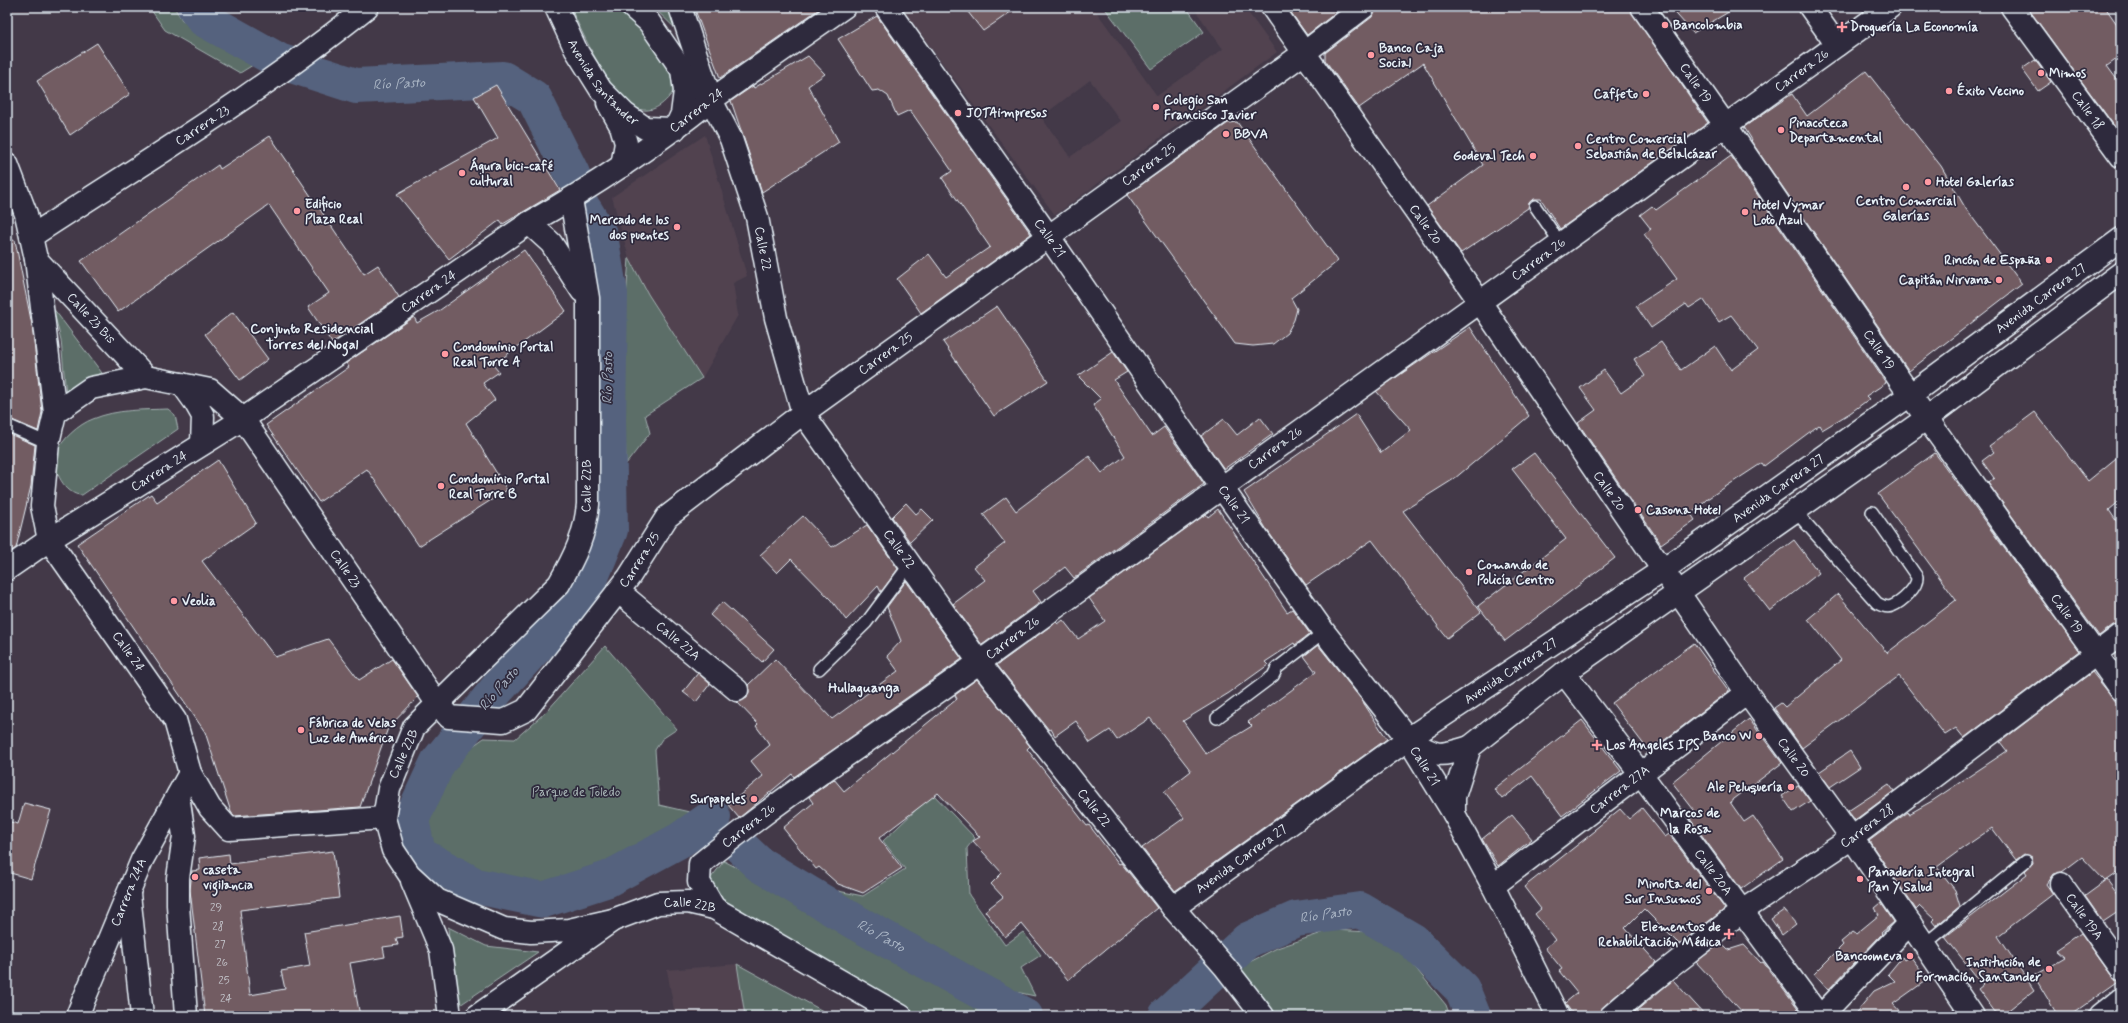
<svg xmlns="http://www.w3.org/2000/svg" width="2128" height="1023" font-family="Mynerve,sans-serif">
<rect width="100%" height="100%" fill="#433948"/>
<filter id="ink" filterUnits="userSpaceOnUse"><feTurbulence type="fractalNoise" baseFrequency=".025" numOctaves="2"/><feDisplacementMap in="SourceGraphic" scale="8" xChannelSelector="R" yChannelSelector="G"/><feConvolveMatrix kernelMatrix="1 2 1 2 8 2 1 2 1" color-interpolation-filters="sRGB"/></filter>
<g filter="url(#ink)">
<!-- built -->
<g fill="#514350" fill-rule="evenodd">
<path d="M901 7H964L983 31 1018 7H1093L1157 96 1223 49 1193 7H1244L1277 52 1055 215ZM1090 80 1121 121 1070 157 1041 117Z"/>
<polygon points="705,135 747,276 733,283 738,315 702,378 648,294 629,258 612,197"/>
<polygon points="737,964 832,1016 665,1016 675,1015 667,970"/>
</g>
<!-- green -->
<g fill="#5b6e67" stroke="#a2b0b0">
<polygon points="149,7 174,7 182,20 261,60 240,73 165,30"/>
<path d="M570 7H616C628 19 659 46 666 59 672 70 673 80 673 92 664 104 651 116 634 107 609 94 583 33 570 7Z"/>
<polygon points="653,7 664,7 677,21 680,33"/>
<polygon points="1104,7 1186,7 1204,32 1151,69"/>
<polygon points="629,258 648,294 702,378 645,415 650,433 626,464 623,340"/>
<polygon points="53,308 105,377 66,394 61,340"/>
<path d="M168 409 175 415 178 429 82 495C66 496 51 469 56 454 61 440 79 424 93 419 117 409 143 410 168 409Z"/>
<polygon points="605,646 677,729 662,739 655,750 659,805 698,814 691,826 634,857 577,878 536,888 499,884 461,868 431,848 423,826 440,783 466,751 484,738 515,739 547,711"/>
<polygon points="933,794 975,838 967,848 969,895 1005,945 1023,932 1041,955 1021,968 1035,996 987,986 881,929 838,891 863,896 905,869 883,841"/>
<polygon points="724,861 1024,1016 916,1016 710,894 707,883"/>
<polygon points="448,927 486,946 538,952 460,1005 451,970"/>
<polygon points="1331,930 1370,932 1400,949 1446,1005 1450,1016 1274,1016 1240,967 1277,948"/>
<polygon points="737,964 832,1016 745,1016"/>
</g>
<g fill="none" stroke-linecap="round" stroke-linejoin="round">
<!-- river -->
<g stroke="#55627e" stroke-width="36">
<path id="s1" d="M195 7 204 19 279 61 356 86 503 79 534 98 572 174"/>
<polyline points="585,211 600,236 610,294 608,420 610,530 584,594 498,688 438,762 411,820 418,854 476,886 543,900 608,879 680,840 713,817"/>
<path id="s2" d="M742 848 759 864 857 923 1025 1016"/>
<path id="s3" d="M1166 1016 1248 940 1296 919 1360 910 1413 941 1462 989 1473 1016"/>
</g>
</g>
<!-- building -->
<g fill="#725b62" stroke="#e8f1f8">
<polygon points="694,7 822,7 720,78"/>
<polygon points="964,7 1018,7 983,31"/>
<polygon points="1287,7 1343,7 1307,35"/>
<polygon points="1376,7 1628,7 1708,123 1560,229 1541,199 1534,199 1529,203 1528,208 1461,253 1427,206 1483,165 1423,63 1359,108 1325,60 1325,53 1372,17"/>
<polygon points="1670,7 1737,7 1693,33"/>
<polygon points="2027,7 2105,7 2121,30 2121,56 2107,66 2121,85 2121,135"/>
<polygon points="877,16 1031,234 921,313 897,279 929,254 946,277 990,247 942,178 952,171 910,110 897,116 888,96 879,90 872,91 838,39"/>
<polygon points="97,43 130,94 70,135 37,81"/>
<polygon points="808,56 825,74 808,86 839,142 762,192 731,101 753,86 754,88"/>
<polygon points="2035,60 2051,82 2038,91 2022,69"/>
<polygon points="1866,71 1941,166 1966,209 2022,284 1909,371 1751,141 1752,140 1744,127 1792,94 1807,116"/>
<polygon points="496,85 560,190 503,224 500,220 449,259 397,194 498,138 474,97"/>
<polygon points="1237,122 1338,261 1291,298 1297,309 1294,320 1287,333 1273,344 1253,346 1235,344 1127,195 1228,123"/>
<polygon points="270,136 364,274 378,265 399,297 332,343 308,307 329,293 269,205 118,312 81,261 218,165 220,169"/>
<polygon points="1731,156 1886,383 1866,396 1869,399 1850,413 1822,430 1819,425 1764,466 1762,463 1707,499 1691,514 1695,520 1661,544 1578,423 1596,410 1580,388 1604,370 1621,393 1645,376 1634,359 1661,342 1681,370 1715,346 1731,370 1758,350 1731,315 1719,322 1703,299 1689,308 1686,304 1651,328 1636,306 1677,279 1644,234 1651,229 1640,215 1652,206 1656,210"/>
<polygon points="15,240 32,325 42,412 38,431 7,418 7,241"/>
<polygon points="524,250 566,311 493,365 499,372 483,383 495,400 466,423 507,490 419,546 367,469 319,502 266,425 349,367 346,363 414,317 417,323 440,310"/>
<polygon points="997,306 1048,381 994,416 943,342"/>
<polygon points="233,312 268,359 240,380 205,334"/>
<polygon points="1470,327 1529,416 1454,479 1403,511 1481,612 1447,638 1372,540 1306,585 1267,530 1244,492 1356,414 1381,453 1411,430 1376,391"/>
<polygon points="1113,352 1127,372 1114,380 1152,436 1164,427 1204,484 1074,578 1065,567 1033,591 1041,602 982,645 953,604 985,580 974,567 1005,543 983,514 1006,497 1016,511 1089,456 1102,473 1125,456 1093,405 1101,399 1078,376"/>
<polygon points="2035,412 2088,481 2121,454 2121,500 2109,510 2121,528 2121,623 2113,625 2099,636 1988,483 1994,478 1982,461 1994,452 1989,446"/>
<polygon points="1260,417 1273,434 1224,469 1201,436 1224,419 1237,435"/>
<polygon points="7,433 35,445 31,486 16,548 7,554"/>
<polygon points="1534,453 1615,558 1505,641 1478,606 1566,539 1512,469"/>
<polygon points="1935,453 2079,651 1964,738 1956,728 1945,735 1899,676 1802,748 1774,708 1781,703 1785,707 1841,660 1808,619 1838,594 1887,653 1956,600 1878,494"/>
<polygon points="218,460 256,523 202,561 275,657 328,639 359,680 392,659 418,697 388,728 360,807 234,816 231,812 205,732 77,544 151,494 157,502"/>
<polygon points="906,503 916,514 922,509 933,520 910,542 892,517"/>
<polygon points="1218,509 1287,612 1292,609 1310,634 1295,645 1294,643 1265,662 1268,665 1229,693 1183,721 1206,754 1252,726 1248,722 1316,672 1304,656 1318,645 1361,699 1387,739 1175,891 1142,848 1184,818 1164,792 1191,771 1150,718 1117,740 1110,730 1090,743 1076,721 1055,736 1051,729 1049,730 997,665 1056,622 1058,624 1063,620 1078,639 1105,621 1089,598 1206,514 1208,517"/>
<polygon points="803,516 832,547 867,525 898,569 881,592 878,586 846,620 831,600 791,559 777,573 760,555"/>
<polygon points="1794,540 1819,573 1770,611 1744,578"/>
<polygon points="906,581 962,659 794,777 792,774 739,818 728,805 763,776 751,761 770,745 756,726 758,724 737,702 747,698 749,692 748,685 775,659 832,719 898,671 887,656 901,641 887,607"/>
<polygon points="722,602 774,649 762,662 710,615"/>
<polygon points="1694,643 1729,691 1662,742 1661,741 1648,750 1612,703"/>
<polygon points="2092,672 2121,708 2121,870 2105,881 2082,857 2062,872 2053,874 2046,884 2053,894 1998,936 2034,990 2001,1016 1998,1016 1978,989 1983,985 1945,937 2027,874 2025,871 2033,863 2032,857 2024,854 2016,860 1992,828 1963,848 1937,867 1955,890 1960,906 1936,926 1932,921 1934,919 1920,906 1916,910 1915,908 1869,841 1908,812 1909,814 1932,801 2007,751 2000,742"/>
<polygon points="698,673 710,684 696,702 683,692"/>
<polygon points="977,679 1030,746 1027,749 1087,826 1089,825 1119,864 1121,863 1157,908 1068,980 1022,924 1005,937 985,911 1003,897 991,884 1002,873 973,841 980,837 938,793 879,838 902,868 863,893 838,884 819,867 816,869 783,828 813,803 809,797 834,779 844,791 957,699 955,695"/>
<polygon points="1749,719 1782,763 1730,802 1744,822 1753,816 1783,859 1741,889 1690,819 1697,814 1672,782"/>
<polygon points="1582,720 1621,771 1562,816 1532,776 1502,799 1494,789"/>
<polygon points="1850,751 1860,767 1830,787 1819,772"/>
<polygon points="1889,784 1894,791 1855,820 1848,811"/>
<polygon points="1798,785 1810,801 1793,812 1782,796"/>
<polygon points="24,803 51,810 31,879 7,872 7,821 18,824"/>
<polygon points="1642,808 1665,837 1669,834 1725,909 1679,944 1644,909 1625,928 1656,962 1603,1007 1599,1016 1574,1016 1565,1003 1577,993 1559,971 1562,969 1545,948 1555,940 1535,914 1541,909 1524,887 1595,831 1594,830 1620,809 1629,819"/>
<polygon points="1512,815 1532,839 1498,866 1482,839"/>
<polygon points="333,851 339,898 240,910 250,995 285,989 281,971 310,966 304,932 400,916 403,937 396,938 398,945 383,947 385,957 350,963 360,1016 205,1016 190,890 192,871 200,870 199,858 229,854 230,864"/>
<polygon points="2107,880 2121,899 2121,910 2103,922 2085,896"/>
<polygon points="1881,903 1894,922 1881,933 1882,934 1828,990 1814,974 1843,945 1841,942 1853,932 1856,934 1879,915 1875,908"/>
<polygon points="1784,910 1796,924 1782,935 1771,919"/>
<polygon points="2081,933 2111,975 2120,980 2069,1016 2058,1016 2034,976 2065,958 2056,950"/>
<polygon points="1721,943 1728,950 1744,945 1761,963 1763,962 1803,1016 1746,1016 1696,962"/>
<polygon points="1910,956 1928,979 1893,1004 1904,1016 1853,1016 1874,991 1895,981 1888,974 1902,957 1904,960"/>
<polygon points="1673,980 1706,1016 1668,1016 1662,1010 1655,1016 1630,1016"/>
</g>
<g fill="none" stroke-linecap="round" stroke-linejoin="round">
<!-- lane casing -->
<g stroke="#e8f1f8" stroke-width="14">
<g id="lane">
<polyline points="1535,206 1561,244"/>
<polyline points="7,425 48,443"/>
<path d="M1795 511 1877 603C1882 606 1887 608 1892 606 1902 602 1918 587 1917 577L1872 512"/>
<polyline points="819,669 866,623 910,564"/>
<polyline points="1217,718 1273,676 1277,668 1324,632"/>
<polyline points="1925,944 2026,861"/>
</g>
</g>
<!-- street casing -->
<g stroke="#e8f1f8" stroke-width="25">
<g id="street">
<polyline points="680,7 711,100 844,7"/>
<path id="s4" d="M886 7 1049 237 1220 485 1324 632 1408 739 1454 814 1493 886 1558 1016"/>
<path id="s5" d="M1272 7 1480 302 1747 693 1852 838 1973 1016"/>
<path id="s6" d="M1642 7 1726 126"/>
<polyline points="1810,7 1837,45"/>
<polyline points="7,164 26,214 36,259 55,413"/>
<path id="s7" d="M32 236C145 162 262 92 367 7"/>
<path id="s8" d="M36 259 146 377"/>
<polyline points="182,384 195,402 203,416 202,444"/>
<path id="s9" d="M618 591 737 690"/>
<path id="s10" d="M1564 673 1641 774 1819 1016"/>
<path d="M1409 740C1437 757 1438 757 1470 747"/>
<polyline points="178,795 184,836 178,878 178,905 186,1016"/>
<path id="s11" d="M384 818 229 829 210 808 190 773 175 720 49 540 42 506 48 443 55 413 91 388 146 377 210 390 243 419 437 703 449 717 503 721 526 710 629 577 667 517 803 413 1304 53 1364 7"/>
<path id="s12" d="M2061 884 2121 968"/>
<path id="s13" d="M1493 886 1747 693"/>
<polyline points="129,894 142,1016"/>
<path id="s14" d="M714 908 699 882 700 864C789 791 887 729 981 661 1282 441 1587 226 1890 7"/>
<path id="s15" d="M1173 908 1408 739"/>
<path id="s16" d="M77 1016 142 860 190 773"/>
<polyline points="477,1016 613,920"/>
<path id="s17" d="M1611 1016 1641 990 1742 911 1852 838 2121 635"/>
<polyline points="1821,1016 1910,923"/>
<polyline points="2100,1016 2121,999"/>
</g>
</g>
<!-- secondary casing -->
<g stroke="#e8f1f8" stroke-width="25">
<g id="secondary">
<path id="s18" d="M556 7 576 50 601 90 625 114 645 128 675 129 682 114 685 91 682 70 649 22 632 7"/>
<path id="s19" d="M2012 7 2121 156"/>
<path id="s20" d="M682 70 711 100 731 139 757 217 776 318 803 413 979 662 1173 908 1225 967 1263 1016"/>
<polyline points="608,103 621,126 626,143 622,166"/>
<path id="s21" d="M1726 126 1910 395 2121 689"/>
<path id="s22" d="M571 199 588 298V504C585 536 575 556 559 584L414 727 389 789 384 818 393 850 409 874 437 900 504 929 531 932 569 930 613 920 658 903 688 902 714 908 901 1016"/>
<polyline points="529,223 551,243 582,291"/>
<path id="s23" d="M7 569 49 540 243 419 529 223C593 187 654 146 711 100"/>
<path id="s24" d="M1408 739 1663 570 1910 395 2121 239"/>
<polyline points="1454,814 1454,797 1470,747 1564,673 1927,418 2121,273"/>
<polyline points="412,881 441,950 450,1016"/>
</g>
</g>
<!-- lane -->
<use href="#lane" stroke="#2f2a3d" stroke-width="11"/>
<!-- street -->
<use href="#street" stroke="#2f2a3d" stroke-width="22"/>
<!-- secondary -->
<use href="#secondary" stroke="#2f2a3d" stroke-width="22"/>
</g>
</g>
<!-- markers -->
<g fill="#ff9aa2" stroke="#2f2a3d" stroke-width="1.5">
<circle cx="1665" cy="25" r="4"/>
<path d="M1840 21h4v4h4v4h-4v4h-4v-4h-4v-4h4z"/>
<circle cx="1371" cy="55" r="4"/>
<circle cx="2041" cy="73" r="4"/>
<circle cx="1949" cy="91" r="4"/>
<circle cx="1646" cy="94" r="4"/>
<circle cx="1156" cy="107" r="4"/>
<circle cx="958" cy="113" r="4"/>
<circle cx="1781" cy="130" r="4"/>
<circle cx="1226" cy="134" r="4"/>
<circle cx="1578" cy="146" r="4"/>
<circle cx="1533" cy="156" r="4"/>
<circle cx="462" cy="173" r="4"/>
<circle cx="1928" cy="182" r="4"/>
<circle cx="1906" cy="187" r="4"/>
<circle cx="297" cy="211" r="4"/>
<circle cx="1745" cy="212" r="4"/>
<circle cx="677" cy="227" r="4"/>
<circle cx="2049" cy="260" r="4"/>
<circle cx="1999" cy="280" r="4"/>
<circle cx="445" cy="354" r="4"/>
<circle cx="441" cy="486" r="4"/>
<circle cx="1638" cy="510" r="4"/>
<circle cx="1469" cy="572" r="4"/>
<circle cx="174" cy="601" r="4"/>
<circle cx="301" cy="730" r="4"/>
<circle cx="1759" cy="736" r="4"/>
<path d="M1595 739h4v4h4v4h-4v4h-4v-4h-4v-4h4z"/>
<circle cx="1791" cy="787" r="4"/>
<circle cx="754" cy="799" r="4"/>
<circle cx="195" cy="877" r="4"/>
<circle cx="1860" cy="879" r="4"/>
<circle cx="1709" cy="891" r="4"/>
<path d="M1727 928h4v4h4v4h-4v4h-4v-4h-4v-4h4z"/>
<circle cx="1910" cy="956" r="4"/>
<circle cx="2049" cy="969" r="4"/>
</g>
<g text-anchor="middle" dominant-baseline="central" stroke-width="3.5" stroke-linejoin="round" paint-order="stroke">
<!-- number labels -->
<g font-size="11" fill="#caccd2">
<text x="216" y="908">29</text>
<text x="218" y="927">28</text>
<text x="220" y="945">27</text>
<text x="222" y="963">26</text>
<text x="224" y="981">25</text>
<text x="226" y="999">24</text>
</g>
<!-- poi labels -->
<g font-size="13" font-weight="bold" fill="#e8f1f8" stroke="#2f2a3d" text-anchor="start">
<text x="1673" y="25">Bancolombia</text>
<text x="1850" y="27">Droguería La Economía</text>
<text x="1379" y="48">Banco Caja<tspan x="1379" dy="15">Social</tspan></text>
<text x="2049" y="73">Mimos</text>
<text x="1957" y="91">Éxito Vecino</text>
<text x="1638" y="94" text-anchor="end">Caffeto</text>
<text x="1164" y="100">Colegio San<tspan x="1164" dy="15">Francisco Javier</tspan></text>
<text x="966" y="113">JOTAimpresos</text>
<text x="1789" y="123">Pinacoteca<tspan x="1789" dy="15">Departamental</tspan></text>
<text x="1234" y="134">BBVA</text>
<text x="1586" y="139">Centro Comercial<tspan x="1586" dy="15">Sebastián de Belalcázar</tspan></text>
<text x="1525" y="156" text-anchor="end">Godeval Tech</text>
<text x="470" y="166">Águra bici-café<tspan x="470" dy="15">cultural</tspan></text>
<text x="1936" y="182">Hotel Galerías</text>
<text x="1906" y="201" text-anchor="middle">Centro Comercial<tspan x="1906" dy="15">Galerías</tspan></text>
<text x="305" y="204">Edificio<tspan x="305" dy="15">Plaza Real</tspan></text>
<text x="1753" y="205">Hotel Vymar<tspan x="1753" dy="15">Loto Azul</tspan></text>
<text x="669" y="220" text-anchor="end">Mercado de los<tspan x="669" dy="15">dos puentes</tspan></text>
<text x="2041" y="260" text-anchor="end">Rincón de España</text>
<text x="1991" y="280" text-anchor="end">Capitán Nirvana</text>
<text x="453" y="347">Condominio Portal<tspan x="453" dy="15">Real Torre A</tspan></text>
<text x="449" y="479">Condominio Portal<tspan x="449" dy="15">Real Torre B</tspan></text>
<text x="1646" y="510">Casona Hotel</text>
<text x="1477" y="565">Comando de<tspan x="1477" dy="15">Policía Centro</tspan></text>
<text x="182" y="601">Veolia</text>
<text x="309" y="723">Fábrica de Velas<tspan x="309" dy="15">Luz de América</tspan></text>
<text x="1751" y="736" text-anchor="end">Banco W</text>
<text x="1606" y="745">Los Angeles IPS</text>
<text x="1783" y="787" text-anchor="end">Ale Peluquería</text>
<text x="746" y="799" text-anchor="end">Surpapeles</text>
<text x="203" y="870">caseta<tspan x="203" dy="15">vigilancia</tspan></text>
<text x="1868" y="872">Panadería Integral<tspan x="1868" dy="15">Pan Y Salud</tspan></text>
<text x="1701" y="884" text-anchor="end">Minolta del<tspan x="1701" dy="15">Sur Insumos</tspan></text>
<text x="1721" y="927" text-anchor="end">Elementos de<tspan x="1721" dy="15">Rehabilitación Médica</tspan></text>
<text x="1902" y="956" text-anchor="end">Bancoomeva</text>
<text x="2041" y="962" text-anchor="end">Institución de<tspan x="2041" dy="15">Formación Santander</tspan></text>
</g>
<!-- street labels -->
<g font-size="13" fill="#e8f1f8" stroke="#2f2a3d">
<text stroke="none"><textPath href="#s14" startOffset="1406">Carrera 26</textPath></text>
<text stroke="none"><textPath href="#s18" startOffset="90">Avenida Santander</textPath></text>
<text stroke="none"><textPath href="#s6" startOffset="93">Calle 19</textPath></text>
<text stroke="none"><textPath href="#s19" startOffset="128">Calle 18</textPath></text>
<text transform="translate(697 111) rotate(-37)">Carrera 24</text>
<text stroke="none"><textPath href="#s7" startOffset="203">Carrera 23</textPath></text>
<text stroke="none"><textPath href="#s11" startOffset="2115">Carrera 25</textPath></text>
<text stroke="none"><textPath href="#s5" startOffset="266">Calle 20</textPath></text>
<text stroke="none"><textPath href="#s4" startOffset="283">Calle 21</textPath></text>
<text stroke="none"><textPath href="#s20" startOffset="200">Calle 22</textPath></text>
<text stroke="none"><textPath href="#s14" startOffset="1082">Carrera 26</textPath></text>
<text stroke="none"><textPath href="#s23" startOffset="505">Carrera 24</textPath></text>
<text stroke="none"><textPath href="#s24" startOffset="771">Avenida Carrera 27</textPath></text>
<text stroke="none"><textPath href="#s8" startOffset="81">Calle 23 Bis</textPath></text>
<text stroke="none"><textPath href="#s21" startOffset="271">Calle 19</textPath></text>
<text stroke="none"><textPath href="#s11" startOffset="1791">Carrera 25</textPath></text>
<text stroke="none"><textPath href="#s14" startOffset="758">Carrera 26</textPath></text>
<text stroke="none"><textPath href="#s23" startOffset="181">Carrera 24</textPath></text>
<text transform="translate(587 486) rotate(-89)">Calle 22B</text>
<text stroke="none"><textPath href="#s24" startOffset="447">Avenida Carrera 27</textPath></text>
<text stroke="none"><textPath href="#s5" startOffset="590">Calle 20</textPath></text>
<text stroke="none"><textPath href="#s4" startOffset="607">Calle 21</textPath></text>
<text stroke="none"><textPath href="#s20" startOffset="536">Calle 22</textPath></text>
<text stroke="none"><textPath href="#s11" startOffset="1467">Carrera 25</textPath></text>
<text stroke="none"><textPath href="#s11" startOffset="1018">Calle 23</textPath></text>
<text stroke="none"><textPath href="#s21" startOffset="595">Calle 19</textPath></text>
<text stroke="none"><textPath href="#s14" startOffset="434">Carrera 26</textPath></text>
<text stroke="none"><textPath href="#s9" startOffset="78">Calle 22A</textPath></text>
<text transform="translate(128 652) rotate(55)">Calle 24</text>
<text stroke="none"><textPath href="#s24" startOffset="123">Avenida Carrera 27</textPath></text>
<text transform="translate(404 754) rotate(-65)">Calle 22B</text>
<text stroke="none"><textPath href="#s5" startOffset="914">Calle 20</textPath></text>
<text stroke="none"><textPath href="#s4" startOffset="931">Calle 21</textPath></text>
<text stroke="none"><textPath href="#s13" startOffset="159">Carrera 27A</textPath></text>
<text stroke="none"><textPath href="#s20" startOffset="860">Calle 22</textPath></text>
<text stroke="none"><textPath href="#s14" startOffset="110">Carrera 26</textPath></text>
<text stroke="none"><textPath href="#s17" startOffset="319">Carrera 28</textPath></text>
<text stroke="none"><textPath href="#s15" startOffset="84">Avenida Carrera 27</textPath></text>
<text stroke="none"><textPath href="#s10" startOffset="249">Calle 20A</textPath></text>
<text stroke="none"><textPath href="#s16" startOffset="134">Carrera 24A</textPath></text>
<text stroke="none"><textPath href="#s22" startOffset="1056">Calle 22B</textPath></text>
<text stroke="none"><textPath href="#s12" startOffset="40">Calle 19A</textPath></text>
</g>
<!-- park labels -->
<g font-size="13" fill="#a9b6b7" stroke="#2f2a3d">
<text x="576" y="792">Parque de Toledo</text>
</g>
<!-- water labels -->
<g font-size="14" font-style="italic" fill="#adb8c7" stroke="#2f2a3d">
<text stroke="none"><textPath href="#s1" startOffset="225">Río Pasto</textPath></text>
<text transform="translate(608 378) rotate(-89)">Río Pasto</text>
<text transform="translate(499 689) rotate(-49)">Río Pasto</text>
<text stroke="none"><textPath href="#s3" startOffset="194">Río Pasto</textPath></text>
<text stroke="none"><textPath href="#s2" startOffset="165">Río Pasto</textPath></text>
</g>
<!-- neighbourhood labels -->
<g font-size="14" font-weight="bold" fill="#e8f1f8" stroke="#2f2a3d">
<text x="312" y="329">Conjunto Residencial<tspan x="312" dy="16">Torres del Nogal</tspan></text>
<text x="864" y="688">Hullaguanga</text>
<text x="1690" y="813">Marcos de<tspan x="1690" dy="16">la Rosa</tspan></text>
</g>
</g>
<!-- margin -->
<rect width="2128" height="1023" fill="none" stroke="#2f2a3d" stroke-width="24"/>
<rect x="12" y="12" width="2104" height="999" fill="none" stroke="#e8f1f8" stroke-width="1.5" filter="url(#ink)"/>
</svg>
